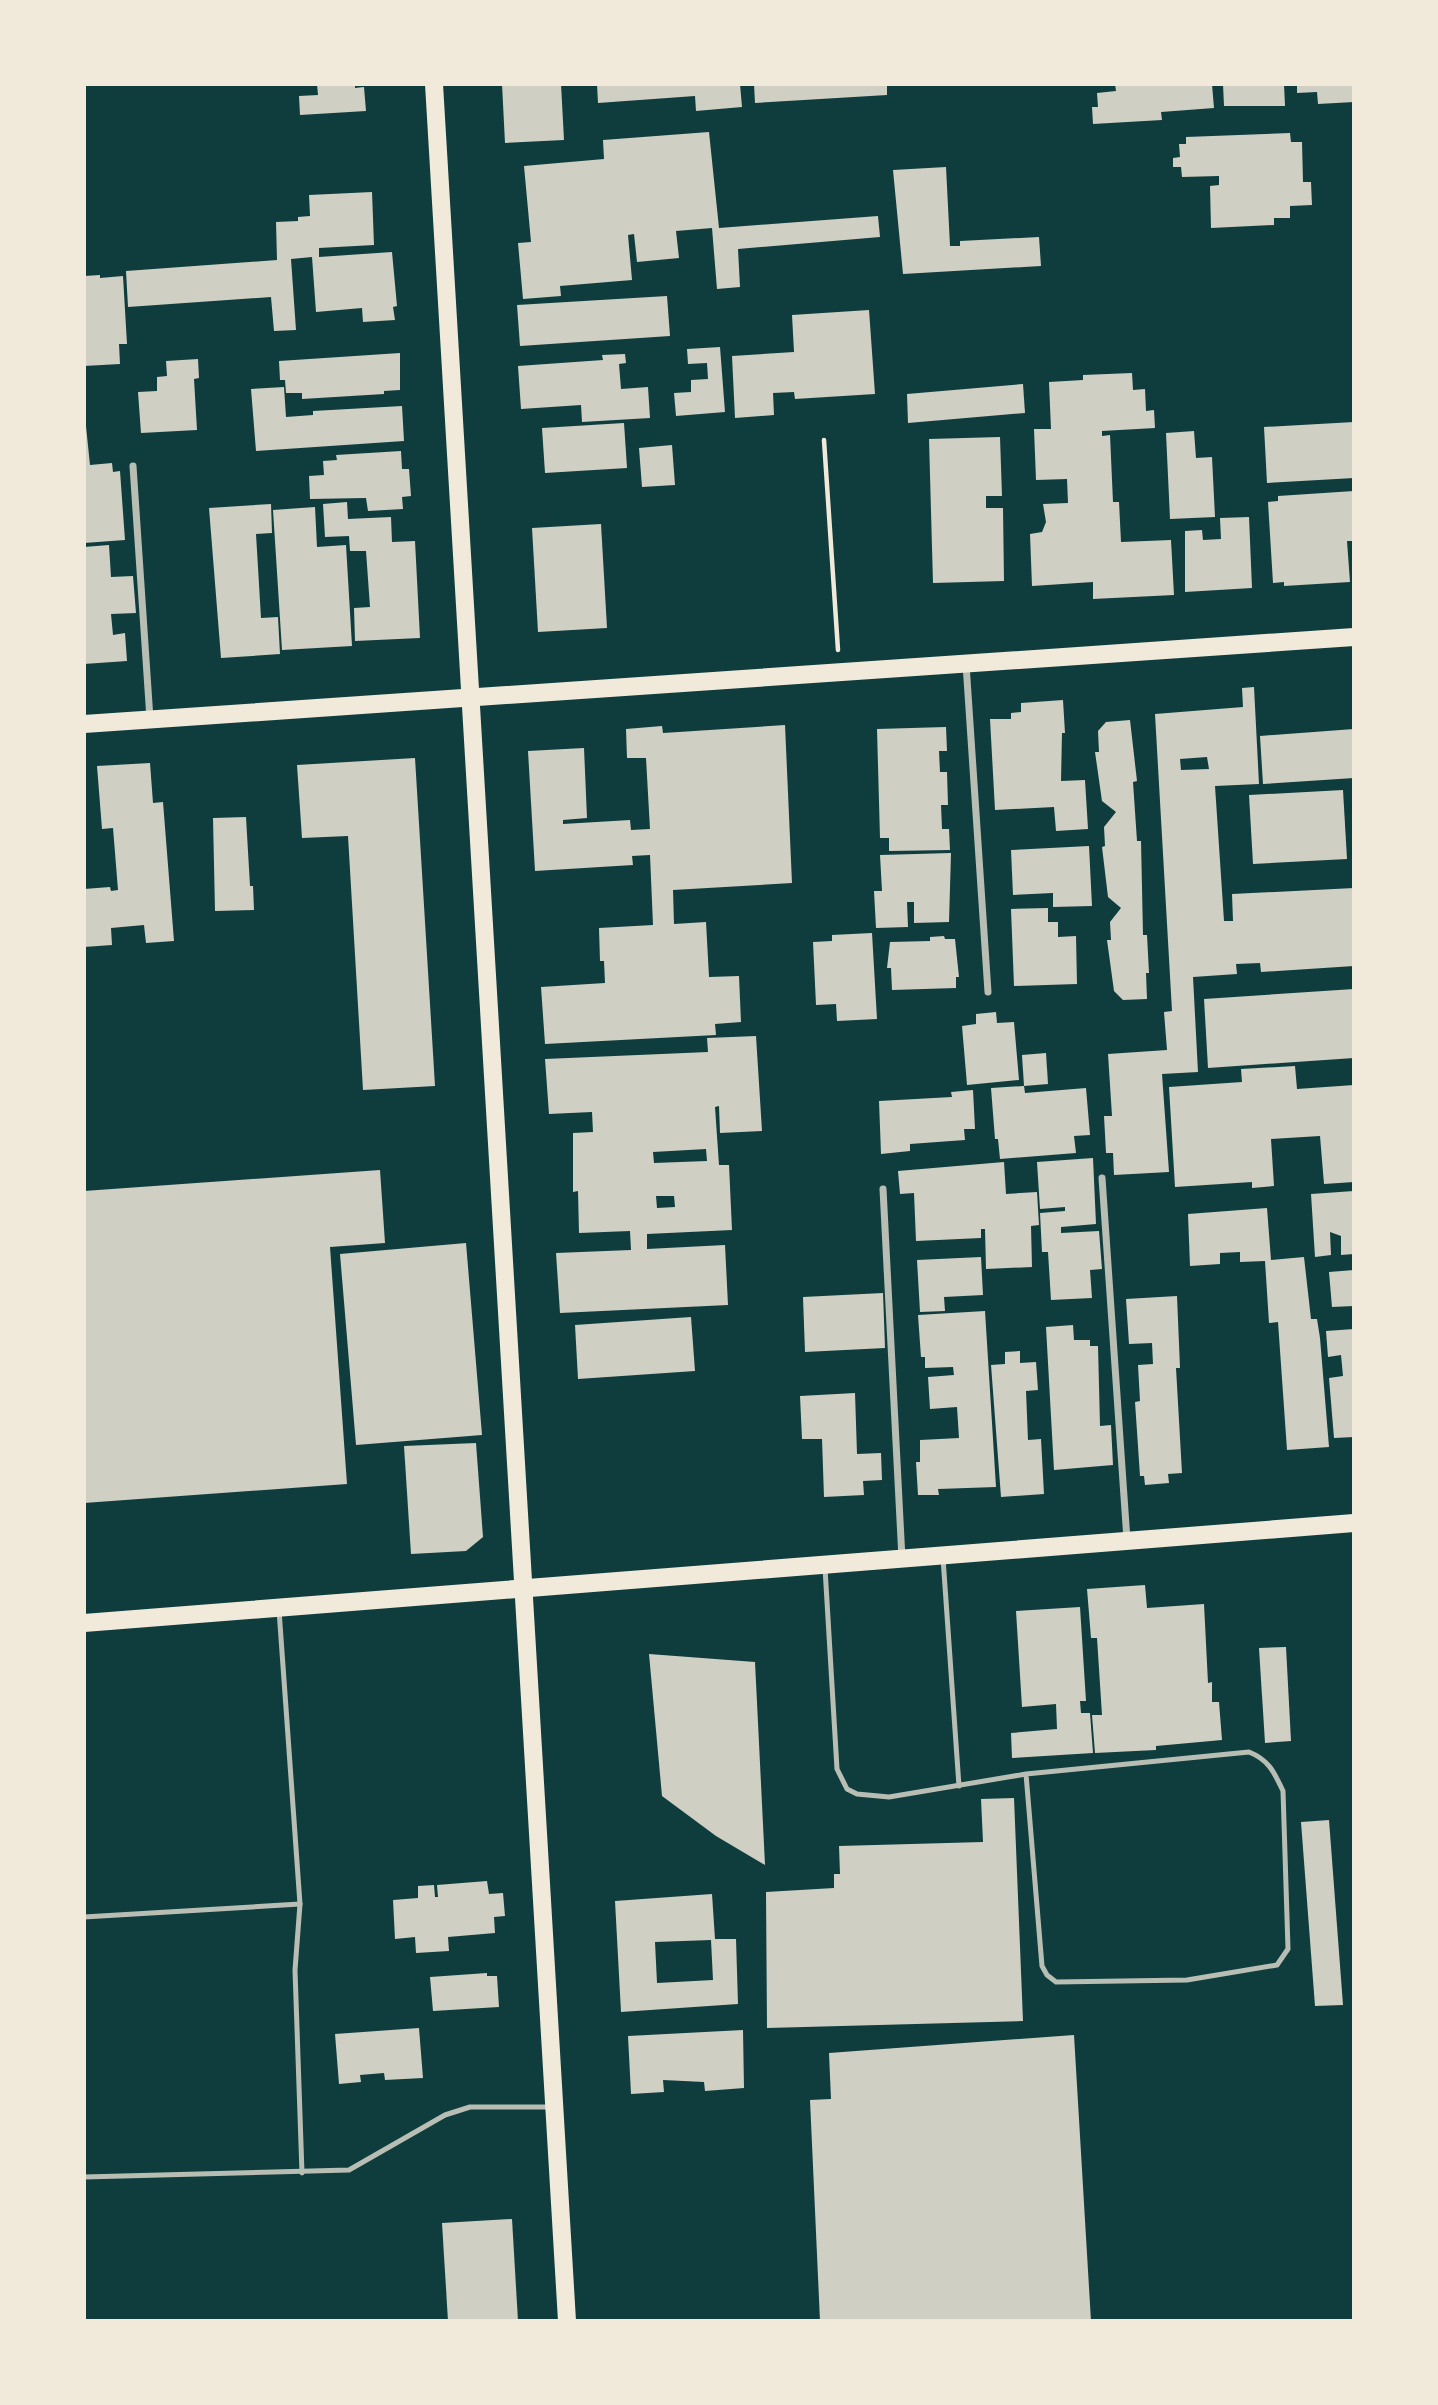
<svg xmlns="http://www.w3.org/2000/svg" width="1438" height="2405" font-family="'Fira Sans',sans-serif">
<rect width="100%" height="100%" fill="#0f3d3e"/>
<!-- building -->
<g fill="#cfcfc3" fill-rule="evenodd">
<polygon points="317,84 355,84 355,88 364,87 366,111 300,115 299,96 318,95"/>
<polygon points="502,84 561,84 564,140 505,143"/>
<polygon points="597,84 740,84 742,107 696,111 695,96 598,103"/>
<polygon points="754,84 887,84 887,95 755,103"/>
<polygon points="1115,84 1212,84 1214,108 1161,112 1162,120 1093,124 1092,107 1098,107 1097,93 1116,91"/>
<polygon points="1223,84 1284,84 1285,106 1224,106"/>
<polygon points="1297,84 1353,84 1354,102 1318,104 1317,92 1297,93"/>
<polygon points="709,132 719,228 878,216 880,237 738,249 740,287 717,289 712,228 676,231 679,258 637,262 634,234 628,235 632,280 560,286 561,296 523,299 518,243 531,242 524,166 604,159 603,140"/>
<polygon points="1290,133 1291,142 1302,142 1303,182 1311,182 1312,205 1290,206 1290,218 1274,218 1274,225 1211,228 1210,186 1219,185 1219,176 1182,177 1181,167 1173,167 1173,158 1180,157 1179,144 1186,144 1186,137"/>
<polygon points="946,167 950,246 960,246 960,241 1039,237 1041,266 903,274 893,170"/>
<polygon points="372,192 374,245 319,248 319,257 392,252 397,306 393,307 395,320 363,322 362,308 316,312 312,257 291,259 296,330 274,331 271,297 128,307 126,271 277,260 276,222 298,221 298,217 310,216 309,195"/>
<polygon points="100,275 100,278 123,276 127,344 119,344 120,364 84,366 84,276"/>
<polygon points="667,296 670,336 520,346 517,305"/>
<polygon points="869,310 875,394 795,399 794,392 773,393 774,415 735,418 732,356 794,352 792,315"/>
<polygon points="720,347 725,412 676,416 674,393 691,392 691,380 708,379 707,363 688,364 687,349"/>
<polygon points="400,353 400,390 384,391 384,394 302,399 302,393 286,393 285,380 280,380 279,361"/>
<polygon points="625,354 626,363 619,364 621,389 648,387 650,418 582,422 581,405 521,409 518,366 603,360 602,355"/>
<polygon points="198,359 199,378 194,379 197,430 141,433 138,392 157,391 157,377 167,376 166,361"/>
<polygon points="1132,373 1133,390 1145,389 1146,411 1154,410 1155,428 1102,431 1102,436 1110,435 1113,502 1119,502 1121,542 1171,540 1174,595 1093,599 1093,582 1032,586 1030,534 1042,532 1046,522 1043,504 1068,503 1067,479 1036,480 1034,429 1051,429 1049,382 1083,380 1083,375"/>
<polygon points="1023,384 1025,413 908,423 907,394"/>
<polygon points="284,387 286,417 313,415 313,411 402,406 404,441 256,451 251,389"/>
<polygon points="84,407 90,465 112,463 113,472 120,471 125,540 84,543"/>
<polygon points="1354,422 1354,478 1267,483 1264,427"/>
<polygon points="624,423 627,468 545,473 542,428"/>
<polygon points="1194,431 1196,458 1212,457 1215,517 1170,519 1166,433"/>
<polygon points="1000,437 1002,496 986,496 986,508 1003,508 1004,581 933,583 929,439"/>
<polygon points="672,445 675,485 642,487 639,448"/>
<polygon points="401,451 402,469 409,469 411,496 402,497 403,509 368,511 366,498 310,499 309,476 324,475 323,461 337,460 336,455"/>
<polygon points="1354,491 1354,541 1347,541 1350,582 1284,586 1284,582 1273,583 1268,502 1278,501 1278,496"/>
<polygon points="347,502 348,519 391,517 392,542 415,541 420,638 355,641 354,608 370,607 366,551 350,551 349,536 325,537 323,504"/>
<polygon points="271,504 272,533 256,534 261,618 278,617 280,654 221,658 209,508"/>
<polygon points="315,507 317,547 346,545 352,646 282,650 273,510"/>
<polygon points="1249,517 1252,588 1185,592 1185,531 1202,530 1203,540 1221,539 1220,518"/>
<polygon points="601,524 607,628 538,632 532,528"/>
<polygon points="109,545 111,577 133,576 136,613 111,614 113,635 125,633 127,661 84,664 84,547"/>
<path d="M1254 687 1259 784 1215 786 1224 921H1233L1232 894 1354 888V966L1261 972 1260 963 1236 964 1237 974 1193 977 1198 1072 1162 1074 1169 1172 1114 1175 1113 1153H1106L1104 1116H1112L1108 1054 1167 1050 1164 1012 1172 1011 1155 714 1243 707 1242 688ZM1207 757 1209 769 1181 770 1180 759Z"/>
<polygon points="1063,700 1065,733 1062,733 1061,781 1085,780 1088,829 1056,831 1054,807 995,810 990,719 1011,719 1011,713 1021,712 1021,703"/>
<polygon points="1130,720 1137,781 1133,782 1137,841 1141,841 1143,935 1147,935 1149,973 1146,973 1147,999 1123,1000 1114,991 1107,940 1111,940 1110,922 1121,908 1108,897 1102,847 1105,846 1104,827 1116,812 1102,801 1095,752 1099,752 1098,731 1106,722"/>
<polygon points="785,725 792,883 673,890 674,924 706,922 709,977 739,976 741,1022 715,1024 716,1035 545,1044 541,987 605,983 604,961 600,961 599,928 653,925 650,855 632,856 633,865 535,871 528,751 584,748 587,818 563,820 563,824 630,820 631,830 650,829 646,758 627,758 626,729 662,726 663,733"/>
<polygon points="946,727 947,751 939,751 940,772 947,772 948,805 941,805 942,829 949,829 950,850 889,851 889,838 880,838 877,729"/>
<polygon points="1354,729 1354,778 1263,784 1260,736"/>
<polygon points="415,758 435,1086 363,1090 348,836 302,838 297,765"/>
<polygon points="150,763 153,803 163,802 174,941 146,943 144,925 111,928 112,945 84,947 84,889 110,887 111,891 118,890 113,828 102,829 97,766"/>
<polygon points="1343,790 1347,859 1253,864 1249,795"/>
<polygon points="246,817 250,886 253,886 254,910 215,911 213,818"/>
<polygon points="1089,846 1092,906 1053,907 1053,893 1013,895 1011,850"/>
<polygon points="951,853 949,922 914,923 914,902 907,902 908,927 876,928 874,891 882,891 880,855"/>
<polygon points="1048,908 1048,922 1058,922 1058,937 1076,936 1077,984 1014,986 1011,909"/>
<polygon points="872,933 877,1019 837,1021 836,1004 816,1005 813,942 832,941 832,935"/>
<polygon points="944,936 945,939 955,939 959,977 956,977 956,988 892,990 891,968 887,968 890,942 930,941 930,937"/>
<polygon points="1354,989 1354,1058 1208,1068 1204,999"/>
<polygon points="996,1012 997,1023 1014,1022 1019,1080 967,1085 962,1026 976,1024 976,1014"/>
<path d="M756 1036 762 1131 720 1133 719 1106 715 1107 719 1165H729L732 1230 647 1234V1249L725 1245 728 1305 560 1313 556 1253 631 1250 630 1231 579 1233 578 1191 573 1192V1133L593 1132 592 1112 549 1114 545 1059 708 1052 707 1038ZM706 1149 707 1161 654 1163 653 1152ZM656 1196H674L675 1207 657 1208Z"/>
<polygon points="1046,1053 1048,1084 1024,1086 1022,1055"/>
<polygon points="1295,1066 1297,1089 1354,1085 1354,1182 1324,1184 1320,1136 1271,1139 1274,1186 1252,1188 1252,1182 1175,1187 1169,1087 1242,1082 1241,1069"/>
<polygon points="1024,1086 1025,1093 1086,1088 1090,1135 1074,1136 1076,1153 1000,1159 998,1139 995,1139 991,1088"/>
<polygon points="973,1090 975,1129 964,1129 965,1140 910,1144 910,1151 881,1154 879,1101 952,1097 951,1092"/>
<polygon points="1093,1158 1096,1224 1061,1227 1061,1233 1099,1231 1102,1269 1090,1270 1092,1298 1051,1300 1048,1252 1042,1252 1040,1213 1065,1211 1065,1207 1040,1209 1037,1162"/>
<polygon points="1004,1162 1006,1194 1037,1192 1039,1225 1031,1226 1032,1267 986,1269 985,1229 981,1229 981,1238 916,1241 914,1193 900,1194 898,1171"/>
<polygon points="380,1170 385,1243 330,1247 347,1484 84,1503 84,1191"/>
<polygon points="1354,1191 1354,1254 1341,1255 1341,1236 1330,1232 1331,1255 1315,1257 1311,1194"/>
<polygon points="1267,1208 1271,1260 1304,1257 1311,1319 1317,1319 1320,1338 1329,1447 1287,1450 1278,1322 1269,1323 1265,1261 1240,1262 1240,1252 1220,1253 1220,1264 1190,1266 1188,1214"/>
<polygon points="466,1243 482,1435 356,1445 340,1254"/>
<polygon points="981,1257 983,1295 944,1297 945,1311 920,1312 917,1260"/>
<polygon points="1354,1270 1354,1306 1332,1307 1329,1272"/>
<polygon points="883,1293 885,1348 805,1352 803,1297"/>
<polygon points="1177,1296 1180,1368 1176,1368 1182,1473 1168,1474 1169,1483 1145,1485 1144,1476 1140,1476 1135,1402 1140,1401 1138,1365 1153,1364 1152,1343 1129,1344 1126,1299"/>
<polygon points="985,1311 996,1487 938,1489 939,1495 918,1495 916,1462 920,1462 920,1440 959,1438 957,1407 930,1409 928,1377 954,1375 953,1367 925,1368 925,1357 921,1357 918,1315"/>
<polygon points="691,1317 695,1371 578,1379 575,1325"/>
<polygon points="1073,1325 1074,1340 1090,1340 1090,1346 1098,1346 1100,1426 1111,1425 1113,1465 1054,1470 1046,1327"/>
<polygon points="1354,1329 1354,1437 1334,1438 1329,1378 1343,1376 1341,1355 1328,1357 1326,1331"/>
<polygon points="1020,1351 1020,1363 1036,1362 1038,1390 1026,1391 1028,1440 1041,1439 1044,1494 1001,1497 991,1365 1005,1364 1005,1352"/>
<polygon points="855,1393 857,1454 881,1453 882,1480 863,1481 864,1495 824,1497 822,1439 802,1439 800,1396"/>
<polygon points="476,1443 483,1537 466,1551 411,1554 404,1446"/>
<polygon points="1145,1585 1147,1608 1204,1604 1208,1683 1212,1682 1212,1702 1219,1702 1222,1740 1156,1746 1156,1750 1095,1753 1092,1715 1102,1715 1097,1638 1091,1638 1087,1589"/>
<polygon points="1080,1607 1086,1701 1080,1701 1081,1713 1090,1713 1093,1753 1012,1758 1011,1733 1057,1729 1056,1704 1022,1707 1016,1611"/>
<polygon points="1286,1647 1291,1741 1265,1743 1259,1648"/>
<polygon points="649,1654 755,1662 765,1865 716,1836 662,1796"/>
<polygon points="1014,1798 1023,2021 767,2028 766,1892 834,1888 834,1874 840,1874 839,1846 983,1842 981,1799"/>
<polygon points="1329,1820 1343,2005 1315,2006 1301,1822"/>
<polygon points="487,1881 489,1894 503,1893 505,1916 494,1917 495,1933 448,1937 449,1951 416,1953 415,1937 395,1939 393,1900 418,1898 418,1886 434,1885 435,1897 438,1897 437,1885"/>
<path d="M712 1894 715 1939H736L738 2004 621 2012 615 1901ZM711 1940 713 1980 657 1983 655 1942Z"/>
<polygon points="487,1973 487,1976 497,1976 499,2007 433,2011 430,1977"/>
<polygon points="419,2028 423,2078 385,2080 384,2073 360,2075 361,2082 339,2084 335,2034"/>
<polygon points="743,2030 744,2088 705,2091 704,2082 663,2080 664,2092 631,2094 628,2036"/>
<polygon points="1074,2035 1091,2321 820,2321 810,2100 831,2099 829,2053"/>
<polygon points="512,2219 518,2321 448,2321 442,2223"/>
</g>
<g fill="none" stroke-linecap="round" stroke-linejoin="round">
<!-- path -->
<polyline stroke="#f1e9da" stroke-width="4.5" points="824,440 838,650"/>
<!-- service -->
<g stroke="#b8beb3" stroke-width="5">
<polyline points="943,1558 959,1786"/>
<path d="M825 1568 837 1769 847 1789 857 1794 889 1797 1026 1774 1249 1752C1269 1760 1274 1772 1283 1791L1288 1949 1277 1965 1187 1980 1056 1982 1047 1975 1042 1966 1026 1774"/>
<polyline points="279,1610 300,1904 295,1970 302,2173"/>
<polyline points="84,1917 300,1904"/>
<polyline points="84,2177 349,2170 445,2115 470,2107 551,2107"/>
</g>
<!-- minor -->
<g stroke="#b8beb3" stroke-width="7">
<polyline points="133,466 150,719"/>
<polyline points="966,664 988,992"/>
<polyline points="1102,1178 1127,1540"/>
<polyline points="883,1189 902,1559"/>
</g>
<!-- primary -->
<g stroke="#f1e9da" stroke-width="18">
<polyline points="434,84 567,2321"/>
<polyline points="84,724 1354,637"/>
<polyline points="84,1623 1354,1523"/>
</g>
</g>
<!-- border -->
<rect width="1438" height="2405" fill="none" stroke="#f1e9da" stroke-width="172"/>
</svg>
